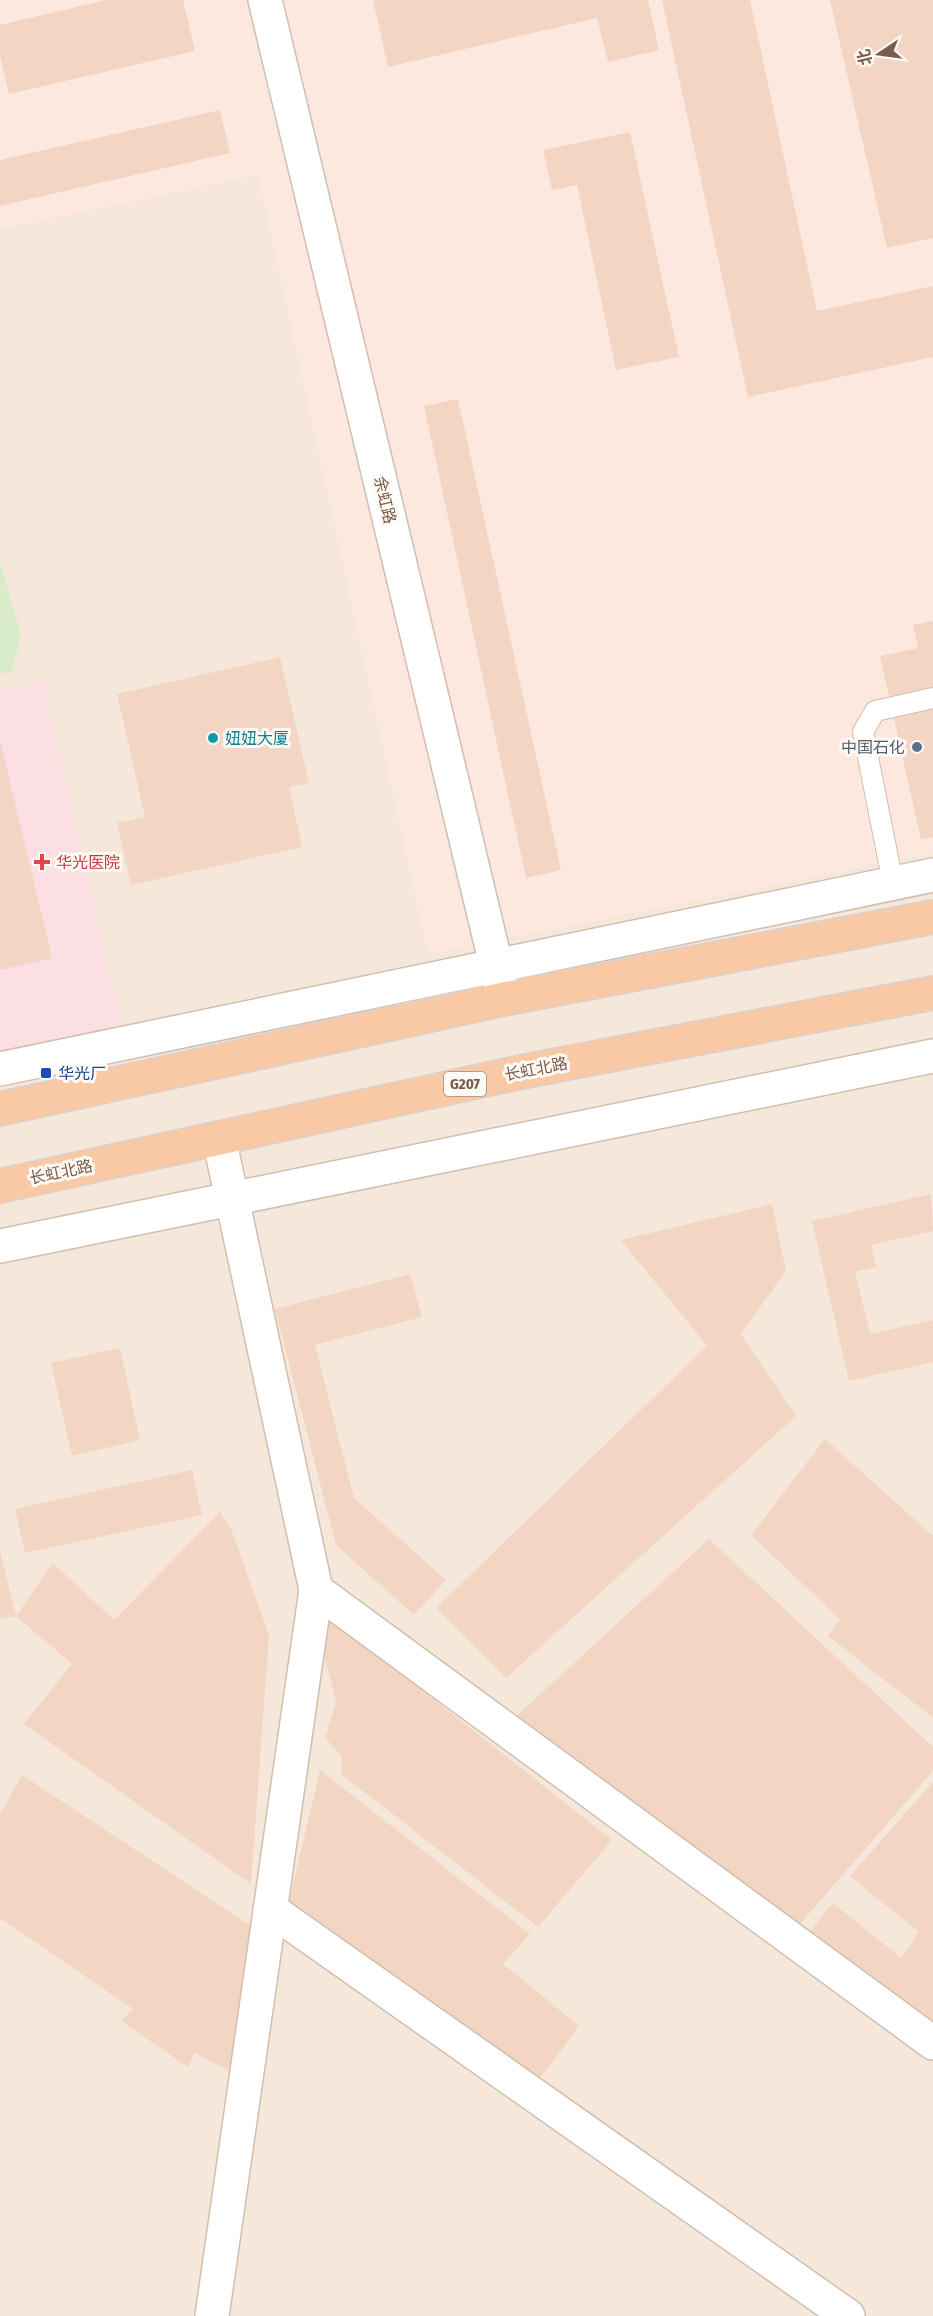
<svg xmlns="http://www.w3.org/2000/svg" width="933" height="2316" font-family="'Fira Sans Condensed','Noto Sans SC',sans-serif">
<rect width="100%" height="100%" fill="#fdf6ec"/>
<!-- residential -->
<rect fill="#f5e8da" x="0" y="0" width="933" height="2316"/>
<!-- commercial -->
<polygon fill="#fde8e0" points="0,0 933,0 933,853 428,954 258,175 0,229"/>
<!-- medical -->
<polygon fill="#fbdfe3" points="43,682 123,1033 0,1058 0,691"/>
<!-- green -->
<polygon fill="#d8ecc9" points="0,562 21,635 12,671 0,674"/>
<!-- building -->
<g fill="#f3d5c3">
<polygon points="106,0 183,0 195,51 9,94 0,56 0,25"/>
<polygon points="373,0 648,0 659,50 608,62 597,18 388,67"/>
<polygon points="662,0 750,0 817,311 933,286 933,357 748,397"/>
<polygon points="830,0 933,0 933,238 887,248"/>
<polygon points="220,110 230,153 0,206 0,160"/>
<polygon points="630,132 679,357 616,370 577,185 552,190 543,150"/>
<polygon points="458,399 561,870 526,878 424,406"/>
<polygon points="933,621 933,837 921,840 880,656 918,648 913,625"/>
<polygon points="280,657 309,783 289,787 302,847 131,885 117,823 145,817 117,694"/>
<polygon points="0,740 52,958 0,970"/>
<polygon points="931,1194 933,1231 871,1245 876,1267 855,1272 870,1334 933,1320 933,1362 849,1381 812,1221"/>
<polygon points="772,1204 786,1271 741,1334 796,1416 506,1678 436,1608 707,1346 621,1240"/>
<polygon points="410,1274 422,1317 315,1345 354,1498 446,1580 414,1615 336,1545 275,1309"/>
<polygon points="120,1348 140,1440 72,1456 51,1363"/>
<polygon points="825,1439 933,1536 933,1718 828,1636 840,1619 751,1535"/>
<polygon points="192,1470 202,1515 25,1553 15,1509"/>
<polygon points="220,1512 231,1529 269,1635 251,1884 24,1724 72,1664 16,1616 0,1619 0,1551 16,1616 53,1563 114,1620"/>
<polygon points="709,1539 933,1747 933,1771 793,1932 511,1721"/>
<polygon points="331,1618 612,1840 538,1927 341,1774 342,1756 325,1738 336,1701 319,1634"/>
<polygon points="320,1770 530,1934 503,1964 579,2026 538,2081 288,1906"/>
<polygon points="22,1775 254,1928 232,2072 195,2053 188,2067 121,2021 133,2009 0,1918 0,1814"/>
<polygon points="933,1782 933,2028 805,1938 833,1903 901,1958 919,1932 850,1876"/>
</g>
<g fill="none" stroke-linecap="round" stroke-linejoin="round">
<!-- service casing -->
<g stroke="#d1beb0" stroke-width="22">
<polyline id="service" points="893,883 863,732 875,711 933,698"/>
</g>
<!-- minor casing -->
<g stroke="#d1beb0" stroke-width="36">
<g id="minor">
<polyline points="265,0 503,994"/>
<polyline points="316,1590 933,2043"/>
<polyline points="270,1909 848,2316"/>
<polyline points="212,2316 316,1590 219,1138"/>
</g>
</g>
<!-- tertiary casing -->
<g stroke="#d1beb0" stroke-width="36">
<g id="tertiary">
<polyline points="0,1069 933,875"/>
<polyline points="0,1246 933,1056"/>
</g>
</g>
<!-- trunk casing -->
<g stroke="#dad1cd" stroke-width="36">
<g id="trunk">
<polyline points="0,1109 504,999 933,917"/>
<polyline points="0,1186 521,1072 933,993"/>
</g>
</g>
<!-- service -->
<use href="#service" stroke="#fff" stroke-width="20"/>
<!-- minor -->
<use href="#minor" stroke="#fff" stroke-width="33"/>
<!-- tertiary -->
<use href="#tertiary" stroke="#fff" stroke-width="33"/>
<!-- trunk -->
<use href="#trunk" stroke="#f9c8a4" stroke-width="33"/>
</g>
<!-- markers -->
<circle fill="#0f9aa8" stroke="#fffaf3" stroke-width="2" cx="213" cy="738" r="6"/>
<circle fill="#5c6f8a" stroke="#fffaf3" stroke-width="2" cx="917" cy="747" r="6"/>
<path fill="#e0444e" stroke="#fffaf3" stroke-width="2" d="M39 853h6v6h6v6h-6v6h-6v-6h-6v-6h6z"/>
<rect fill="#1a4fb4" stroke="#fffaf3" stroke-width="2" x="40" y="1067" width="12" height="12" rx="3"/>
<g text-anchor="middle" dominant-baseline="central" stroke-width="6" stroke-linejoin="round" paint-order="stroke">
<!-- shield labels -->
<rect fill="#fffaf3" stroke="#a28b7f" stroke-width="1.5" x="444" y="1072" width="42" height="24" rx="4.5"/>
<g font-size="15" font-weight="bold" fill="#7a5c4d">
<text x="465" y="1084">G207</text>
</g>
<!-- street labels -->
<g font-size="16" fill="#7a5c4d" stroke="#fffaf3">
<text transform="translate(385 500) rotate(77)">余虹路</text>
<text transform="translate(536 1069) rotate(-11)">长虹北路</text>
<text transform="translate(61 1172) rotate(-12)">长虹北路</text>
</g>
<!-- culture labels -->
<g font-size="16" fill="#0d838f" stroke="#fffaf3" text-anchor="start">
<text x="225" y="738">妞妞大厦</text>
</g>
<!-- service labels -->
<g font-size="16" fill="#4e5e75" stroke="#fffaf3" text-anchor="end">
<text x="905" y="747">中国石化</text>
</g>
<!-- health labels -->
<g font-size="16" fill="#be3a42" stroke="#fffaf3" text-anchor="start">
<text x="56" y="862">华光医院</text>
</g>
<!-- transit labels -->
<g font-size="16" fill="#164399" stroke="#fffaf3" text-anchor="start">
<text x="58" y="1073">华光厂</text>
</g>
</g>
<!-- north arrow -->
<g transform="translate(879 54) rotate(257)" stroke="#fffaf3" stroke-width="4.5" paint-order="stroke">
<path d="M0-4.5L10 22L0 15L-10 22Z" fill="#7a5c4d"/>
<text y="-9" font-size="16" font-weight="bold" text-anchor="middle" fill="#7a5c4d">北</text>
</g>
</svg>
